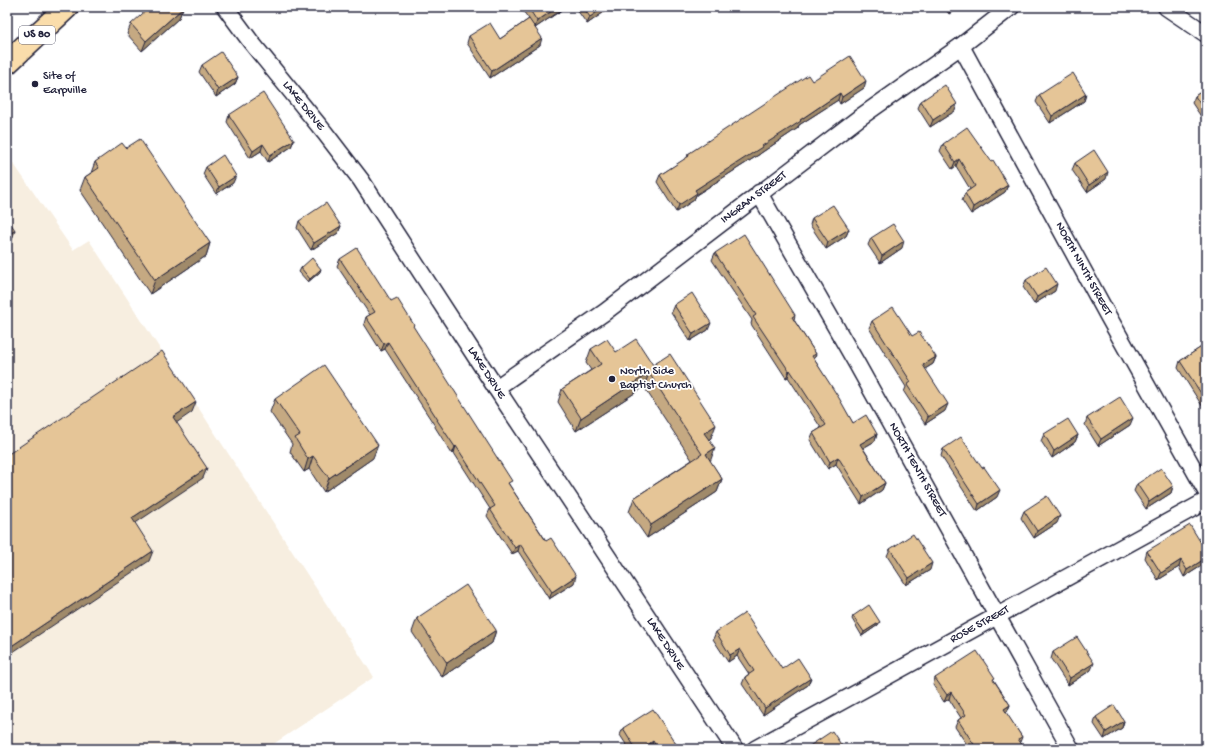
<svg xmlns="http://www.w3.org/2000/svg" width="1213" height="756" font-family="'Gochi Hand',sans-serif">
<rect width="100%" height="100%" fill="#fff"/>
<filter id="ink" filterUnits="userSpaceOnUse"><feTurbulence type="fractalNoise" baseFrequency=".025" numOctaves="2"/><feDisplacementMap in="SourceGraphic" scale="8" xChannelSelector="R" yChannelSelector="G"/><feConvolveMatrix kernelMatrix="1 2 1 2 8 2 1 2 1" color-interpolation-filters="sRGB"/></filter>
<g filter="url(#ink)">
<!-- built -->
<polygon fill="#f7eee0" points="7,154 73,250 89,240 374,677 266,749 7,749"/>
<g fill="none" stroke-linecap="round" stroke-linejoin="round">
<!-- minor casing -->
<g stroke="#22223b" stroke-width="19">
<g id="minor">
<polyline points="225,7 251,42 325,133 361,180 496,388 735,749"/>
<polyline points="1166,7 1206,34"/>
<polyline points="961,46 1108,316 1206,491"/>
<polyline points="759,193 857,364 1071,749"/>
<polyline points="496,388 605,312 859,118 961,46 1011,7"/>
<polyline points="755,749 1206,501"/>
</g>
</g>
<!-- primary casing -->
<g stroke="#22223b" stroke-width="25">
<polyline id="primary" points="7,63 67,7"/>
</g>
<!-- minor -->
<use href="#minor" stroke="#fff" stroke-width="16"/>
<!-- primary -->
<use href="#primary" stroke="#faddab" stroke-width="22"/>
</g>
<!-- wall -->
<g fill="#c5a982" stroke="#22223b">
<polygon points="520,7 566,7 535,28 540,45 490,78 467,43 469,36 500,39 529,19"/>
<polygon points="575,7 609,7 607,10 587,24"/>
<polygon points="944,7 959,7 949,14"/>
<polygon points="183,8 179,18 142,51 127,34 131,24"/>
<polygon points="202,65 238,77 235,84 216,97 199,72"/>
<polygon points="812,81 864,88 840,104 838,100 799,125 798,128 761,153 760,154 696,195 694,200 676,212 657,182 660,175 687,158 688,154"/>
<polygon points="1206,88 1206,124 1192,103 1195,96"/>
<polygon points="1086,94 1084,101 1050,123 1036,102 1039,95"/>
<polygon points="921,101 955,111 930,127 918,108"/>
<polygon points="229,115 294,140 291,147 268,162 261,151 250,158 227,122"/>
<polygon points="943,144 1008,185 1005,192 971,214 962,200 965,193 970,189 956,166 952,169 940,151"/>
<polygon points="126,148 210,243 206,256 150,294 80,190 85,177 91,173 95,162"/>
<polygon points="1075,163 1106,179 1087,192 1072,170"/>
<polygon points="206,167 233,183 216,194 203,174"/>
<polygon points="812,218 849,229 846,236 826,249 810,225"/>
<polygon points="299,221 341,226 338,233 311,250 297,228"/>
<polygon points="871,238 902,248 880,263 868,245"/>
<polygon points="715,253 795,315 794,320 816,354 814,359 853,423 877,434 875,441 863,448 885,483 882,490 861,504 836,464 828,469 810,440 813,433 821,428 788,377 786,378 751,324 752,320 712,260"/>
<polygon points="340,259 391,301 413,327 510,486 574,583 549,599 518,551 512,554 487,516 490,509 454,453 452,454 435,427 435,426 385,349 381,351 364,324 366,317 370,315 337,266"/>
<polygon points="301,268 320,272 308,282 299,272"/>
<polygon points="1026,280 1055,291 1034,304 1023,287"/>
<polygon points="674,305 708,330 690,341 671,312"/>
<polygon points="872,321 912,336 936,357 933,364 925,369 945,411 925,424 904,392 906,387 869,328"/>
<polygon points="1206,344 1206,412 1178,368 1180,361"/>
<polygon points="591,349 616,352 653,365 711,438 709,440 710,461 722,479 717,492 647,538 629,512 634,498 692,460 644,387 576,431 558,402 562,389 591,370 586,363"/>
<polygon points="275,399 373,458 324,492 309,469 304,472 290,452 292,444 270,412"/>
<polygon points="1087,418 1130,425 1098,446 1085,425"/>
<polygon points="1044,434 1078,435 1075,442 1052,458 1041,441"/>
<polygon points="943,449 997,497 977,511 941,456"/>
<polygon points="1137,484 1173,486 1171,493 1146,509 1134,491"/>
<polygon points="1024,511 1057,523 1034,538 1021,518"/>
<polygon points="890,549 930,570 906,585 887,556"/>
<polygon points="1147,551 1206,551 1206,563 1184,577 1179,567 1158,580 1145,558"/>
<polygon points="853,616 878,625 862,636 852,619"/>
<polygon points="417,618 496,630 492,643 442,677 412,632"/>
<polygon points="716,632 782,669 808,685 763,715 742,684 745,677 749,674 737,656 728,662 713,639"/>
<polygon points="1053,652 1091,670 1068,685 1051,659"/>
<polygon points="935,678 994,680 1010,705 1007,712 1006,713 1022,737 1020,742 1025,749 970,749 955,727 958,720 961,718 949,699 944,702 933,685"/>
<polygon points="1096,717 1124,721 1122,728 1104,739 1094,724"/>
<polygon points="623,728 678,747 688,749 651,749 651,748 650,749 629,749 620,735"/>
</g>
<!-- shaded-wall -->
<g fill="#a08a6a" stroke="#22223b">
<polygon points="558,7 566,7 535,28 537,21"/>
<polygon points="604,7 609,7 607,10 587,24 590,17"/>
<polygon points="951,7 959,7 949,14"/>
<polygon points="183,8 179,18 142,51 146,41"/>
<polygon points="542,38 540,45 490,78 492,71"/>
<polygon points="238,77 235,84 216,97 218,90"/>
<polygon points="866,81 864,88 840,104 842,97"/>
<polygon points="840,93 838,100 799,125 798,128 761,153 760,154 696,195 694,200 676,212 679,205 695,190 800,120"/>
<polygon points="1086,94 1084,101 1050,123 1052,116"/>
<polygon points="957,104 955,111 930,127 933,120"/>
<polygon points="294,140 291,147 268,162 270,155"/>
<polygon points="263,144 261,151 250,158 253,151"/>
<polygon points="959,159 956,166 952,169 955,162"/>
<polygon points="1108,172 1106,179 1087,192 1089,185"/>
<polygon points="236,176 233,183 216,194 219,187"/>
<polygon points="1008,185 1005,192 971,214 973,207"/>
<polygon points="341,226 338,233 311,250 314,243"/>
<polygon points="849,229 846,236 826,249 828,242"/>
<polygon points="15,230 11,243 7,246 7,236"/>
<polygon points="904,241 902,248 880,263 882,256"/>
<polygon points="210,243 206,256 150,294 155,280"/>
<polygon points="321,269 320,272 308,282 310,279"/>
<polygon points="1057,284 1055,291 1034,304 1037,297"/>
<polygon points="711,323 708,330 690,341 693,334"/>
<polygon points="388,342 385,349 381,351 384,344"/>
<polygon points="936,357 933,364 920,372 923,365"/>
<polygon points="790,370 788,377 786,378 789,371"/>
<polygon points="649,373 644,387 576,431 581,418"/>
<polygon points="196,402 192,412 169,428 173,417"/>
<polygon points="948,404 945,411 925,424 928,417"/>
<polygon points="1133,418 1130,425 1098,446 1101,439"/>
<polygon points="716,425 711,438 700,446 704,433"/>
<polygon points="877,434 875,441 858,451 860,444"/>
<polygon points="1078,435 1075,442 1052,458 1054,451"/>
<polygon points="378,445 373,458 324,492 329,478"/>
<polygon points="456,446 454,453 452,454 455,447"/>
<polygon points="715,448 710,462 706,454"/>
<polygon points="313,456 309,469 304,472 308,459"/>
<polygon points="838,457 836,464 828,469 830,462"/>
<polygon points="207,468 203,478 128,528 132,518"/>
<polygon points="722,479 717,492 647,538 651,525"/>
<polygon points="885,483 882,490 861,504 863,497"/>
<polygon points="1173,486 1171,493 1146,509 1149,502"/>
<polygon points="1000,490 997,497 977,511 979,504"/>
<polygon points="1060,516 1057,523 1034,538 1037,531"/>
<polygon points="520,544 518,551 512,554 515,548"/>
<polygon points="153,551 149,561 7,656 7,649"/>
<polygon points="1206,558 1206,563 1184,577 1187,570"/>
<polygon points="1181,560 1179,567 1158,580 1161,573"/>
<polygon points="932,563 930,570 906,585 909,578"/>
<polygon points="576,576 574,583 549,599 552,592"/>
<polygon points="880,622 878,625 862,636 864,632"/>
<polygon points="496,630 492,643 442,677 447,663"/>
<polygon points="740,649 737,656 728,662 730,655"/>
<polygon points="1094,663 1091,670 1068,685 1070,678"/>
<polygon points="811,678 808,685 763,715 765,708"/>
<polygon points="951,692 949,699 944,702 947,695"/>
<polygon points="1010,705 1007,712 1001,716 1004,709"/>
<polygon points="1124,721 1122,728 1104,739 1106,732"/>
<polygon points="653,741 651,748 650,749 642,749"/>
</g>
<!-- building -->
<g fill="#e5c597" stroke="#22223b">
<polygon points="150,7 182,7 183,8 146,41 131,24"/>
<polygon points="528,7 558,7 537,21"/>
<polygon points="583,7 604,7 590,17"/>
<polygon points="529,19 542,38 492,71 469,36 490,23 500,39"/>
<polygon points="221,52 238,77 218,90 202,65"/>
<polygon points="850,56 866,81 842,97 840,93 800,120 801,121 762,146 762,147 695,190 697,193 679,205 660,175 689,156 688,154 808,75 812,81"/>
<polygon points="1073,73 1086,94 1052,116 1039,95"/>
<polygon points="945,85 957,104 933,120 921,101"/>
<polygon points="1206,88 1206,113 1195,96"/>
<polygon points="263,93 294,140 270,155 263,144 253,151 229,115"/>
<polygon points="967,127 991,161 993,160 1008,185 973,207 965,193 975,186 959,159 955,162 943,144"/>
<polygon points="140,139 210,243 155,280 85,177 99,168 95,162 122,143 126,148"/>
<polygon points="1094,150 1108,172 1089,185 1075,163"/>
<polygon points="223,155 236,176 219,187 206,167"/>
<polygon points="326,203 341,226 314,243 299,221"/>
<polygon points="833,205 849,229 828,242 812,218"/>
<polygon points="7,218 15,230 7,236"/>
<polygon points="893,224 904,241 882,256 871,238"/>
<polygon points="744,234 795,315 792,317 816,354 812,356 839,398 853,423 866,415 877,434 860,444 885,483 863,497 838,457 830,462 813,433 826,425 790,370 789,371 753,317 756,315 715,253"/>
<polygon points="357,248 391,301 397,298 414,325 413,326 512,481 508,483 546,541 551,538 576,576 552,592 520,544 515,548 490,509 495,506 456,446 455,447 437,420 438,420 388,342 384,344 366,317 375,312 340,259"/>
<polygon points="312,258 321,269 310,279 301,268"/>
<polygon points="1046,267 1057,284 1037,297 1026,280"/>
<polygon points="692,293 711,323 693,334 674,305"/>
<polygon points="893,307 912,336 919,332 936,357 923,365 948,404 928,417 907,385 911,382 872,321"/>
<polygon points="607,339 616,352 636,339 653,365 670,354 716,425 704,433 715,448 706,454 722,479 651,525 634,498 702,454 649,373 581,418 562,389 601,364 591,349"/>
<polygon points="1206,344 1206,401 1180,361"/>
<polygon points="162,351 196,402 173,417 207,468 132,518 153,551 7,649 7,455"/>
<polygon points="324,365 378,445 329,478 313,456 308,459 295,438 300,435 275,399"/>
<polygon points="1120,397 1133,418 1101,439 1087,418"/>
<polygon points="1068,419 1078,435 1054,451 1044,434"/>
<polygon points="961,437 982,468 984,467 1000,490 979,504 943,449"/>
<polygon points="1161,468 1173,486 1149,502 1137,484"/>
<polygon points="1047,496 1060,516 1037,531 1024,511"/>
<polygon points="1190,525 1206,551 1206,558 1187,570 1181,560 1161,573 1147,551"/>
<polygon points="913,534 932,563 909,578 890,549"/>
<polygon points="466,585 496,630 447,663 417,618"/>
<polygon points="869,605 880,622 864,632 853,616"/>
<polygon points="745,613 782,669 798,658 811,678 765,708 745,677 754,671 740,649 730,655 716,632"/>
<polygon points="1077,637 1094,663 1070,678 1053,652"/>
<polygon points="977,651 995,678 993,679 1010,705 1004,709 1022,737 1018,739 1025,749 977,749 958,720 966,715 951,692 947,695 935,678"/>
<polygon points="1114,705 1124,721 1106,732 1096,717"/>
<polygon points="653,709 678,747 684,744 688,749 658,749 653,741 642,749 636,749 623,728"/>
<polygon points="832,731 844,749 805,749"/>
</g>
</g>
<!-- markers -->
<g fill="#22223b" stroke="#fff" stroke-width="1.5">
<circle cx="35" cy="84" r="4"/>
<circle cx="612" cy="379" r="4"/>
</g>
<g text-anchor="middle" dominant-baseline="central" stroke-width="3.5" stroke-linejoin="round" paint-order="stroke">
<!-- shield labels -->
<rect fill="#fff" stroke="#646476" stroke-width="1" x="19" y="26" width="36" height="18" rx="3"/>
<g font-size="11" font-weight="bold" fill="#22223b">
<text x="37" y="35">US 80</text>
</g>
<!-- poi labels -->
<g font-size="12" fill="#22223b" stroke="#fff" text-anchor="start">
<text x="43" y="77">Site of<tspan x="43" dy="14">Earpville</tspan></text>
<text x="620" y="372">North Side<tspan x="620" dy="14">Baptist Church</tspan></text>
</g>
<!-- street labels -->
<g font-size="12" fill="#22223b" stroke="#fff">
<text transform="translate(303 106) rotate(51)">LAKE DRIVE</text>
<text transform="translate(754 198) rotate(-37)">INGRAM STREET</text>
<text transform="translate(1083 269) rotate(61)">NORTH NINTH STREET</text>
<text transform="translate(486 373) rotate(57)">LAKE DRIVE</text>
<text transform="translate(917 470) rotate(61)">NORTH TENTH STREET</text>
<text transform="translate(980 625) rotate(-29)">ROSE STREET</text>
<text transform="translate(665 644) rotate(57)">LAKE DRIVE</text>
</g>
</g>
<!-- margin -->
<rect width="1213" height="756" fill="none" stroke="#fff" stroke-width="24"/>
<rect x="12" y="12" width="1189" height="732" fill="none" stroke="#22223b" stroke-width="1.5" filter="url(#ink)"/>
</svg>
